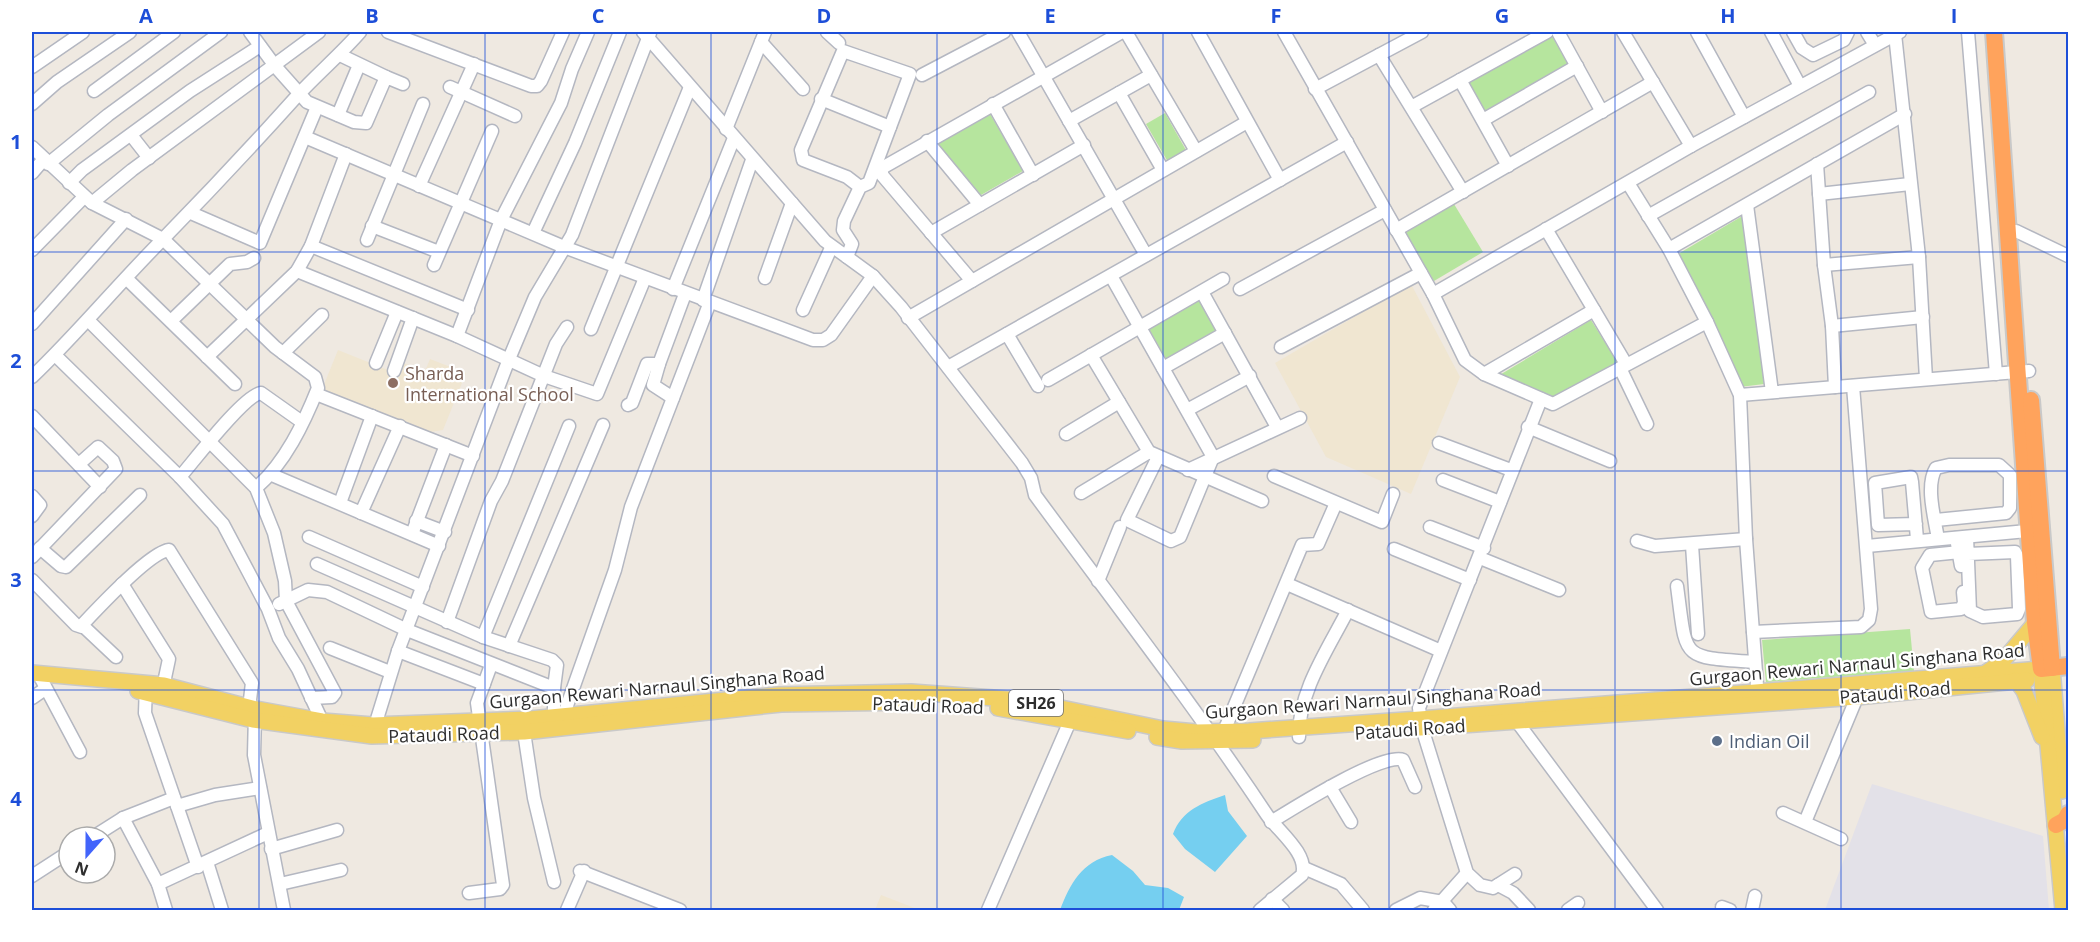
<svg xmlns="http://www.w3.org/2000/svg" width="2100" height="942" font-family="'Open Sans',sans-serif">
<rect width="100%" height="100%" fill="#efe9e1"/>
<!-- industrial -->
<polygon fill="#e3e1e8" points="1872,784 2043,836 2049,910 1825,910"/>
<!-- education -->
<g fill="#f0e6d1">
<polygon points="1411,284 1460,377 1411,494 1326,457 1275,363"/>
<polygon points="338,350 398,374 403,363 425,371 430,359 466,373 443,430 424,433 321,392"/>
<polygon points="881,895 920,910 875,910"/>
</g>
<!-- green -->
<g fill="#b6e59e">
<polygon points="1552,36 1568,64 1485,112 1468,83"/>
<polygon points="989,112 1023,171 981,195 936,142"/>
<polygon points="1165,113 1187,152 1168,162 1146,124"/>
<polygon points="1454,204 1483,252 1434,281 1405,233"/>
<polygon points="1744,215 1764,384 1740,387 1678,254"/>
<polygon points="1200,300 1218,330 1166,359 1149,329"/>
<polygon points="1591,320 1618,363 1554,399 1498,376"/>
<polygon points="1910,629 1914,671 1766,682 1762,640"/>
</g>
<!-- water -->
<g fill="#75cff0">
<path d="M1225 795 1228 811 1247 836 1215 872 1185 849 1173 834C1182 810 1202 803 1225 795Z"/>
<path d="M1112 855 1133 871 1145 885 1168 888 1184 897 1179 910H1060C1070 884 1082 861 1112 855Z"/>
</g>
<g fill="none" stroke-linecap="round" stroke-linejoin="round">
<!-- minor casing -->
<g stroke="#b4b7c1" stroke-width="15">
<g id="minor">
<polyline points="250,32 275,66 307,102 354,122 366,123 386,77 403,84"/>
<polyline points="388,32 531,86 537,86 541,81 563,32"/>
<path d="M643 32 825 241 873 276 901 307 1022 463 1031 478 1035 495C1113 601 1194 705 1267 815 1278 831 1309 854 1302 875L1260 910"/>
<polyline points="827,32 839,43"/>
<polyline points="1018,32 1146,255"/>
<polyline points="1126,32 1196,151"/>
<polyline points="1198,32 1280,180"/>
<polyline points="1284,32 1433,294 1465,360 1484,374 1594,310"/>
<polyline points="1558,32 1602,112"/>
<polyline points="1623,32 1691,146"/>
<polyline points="1697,32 1744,117"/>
<polyline points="1771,32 1800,86"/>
<polyline points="1793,32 1802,48 1813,55 1844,40 1848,32"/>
<polyline points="1867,32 1875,45"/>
<polyline points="1968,32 1996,374"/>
<polyline points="1895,34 1919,257 1926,379"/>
<polyline points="761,42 803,89"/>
<polyline points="340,55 386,77"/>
<polyline points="1379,55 1463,192"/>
<polyline points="32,67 83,32"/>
<polyline points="922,75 1004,32"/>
<polyline points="1460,80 1508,166"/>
<polyline points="450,87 515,116"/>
<polyline points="1315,89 1422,32"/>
<polyline points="94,91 174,32"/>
<polyline points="1119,93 1163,170"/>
<polyline points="821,99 890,127"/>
<polyline points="32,104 57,82 130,32"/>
<polyline points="993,104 1033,175"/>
<polyline points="1413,106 1547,32"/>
<polyline points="338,115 359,65"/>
<polyline points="1483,120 1577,66"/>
<polyline points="1069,121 1151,75"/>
<polyline points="726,129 765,32"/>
<polyline points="131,135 149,158"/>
<polyline points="305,137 564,247 813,340 823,340 831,335 873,276"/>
<polyline points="927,141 980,205"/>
<path d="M32 147 92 203 163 239 275 347 315 377 318 388C304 423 285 463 256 488"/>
<polyline points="48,164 108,115 221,32"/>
<polyline points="1817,164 1824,265 1832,326 1835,387"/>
<polyline points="32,173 44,159"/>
<polyline points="69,183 82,170 190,91 260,46"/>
<polyline points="1628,183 1669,249 1707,322 1740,395 1746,539 1758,699"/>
<polyline points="419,186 474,64"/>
<polyline points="1819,194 1910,184"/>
<polyline points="92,203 132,170 319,32"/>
<polyline points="1747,205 1772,392"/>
<polyline points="191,213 260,243 317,107"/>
<polyline points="1648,216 1869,92"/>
<polyline points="372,226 439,252"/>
<polyline points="1546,229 1626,364"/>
<polyline points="1396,230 1653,82"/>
<polyline points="2016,231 2068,256"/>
<polyline points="533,233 575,143 620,32"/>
<polyline points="931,233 1084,145"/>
<polyline points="367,240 423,104"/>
<polyline points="311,246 468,310"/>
<polyline points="1669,249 1905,114"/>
<polyline points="32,250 84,197"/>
<polyline points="847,257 852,244 843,230 844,221 860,187 847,177 803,160 801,150 843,51 910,74 869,183 860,187"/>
<polyline points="434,265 492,131"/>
<polyline points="1824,265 1919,257"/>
<polyline points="297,271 457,336 544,376 597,394 645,278"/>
<polyline points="1111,276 1213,457 1180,537 1171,541 1127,520 1158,457"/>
<polyline points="765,278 792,203"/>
<polyline points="127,279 235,384"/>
<polyline points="972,281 882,175 882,168 1122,32"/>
<polyline points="673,289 734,138"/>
<polyline points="1240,289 1385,210"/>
<polyline points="1202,292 1277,427"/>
<polyline points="1433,294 1691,146 1900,32"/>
<polyline points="703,300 752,160"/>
<polyline points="803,310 831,248"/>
<polyline points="908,318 1247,122"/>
<polyline points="89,321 256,488 274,533 285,581 286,601 335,693 332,697 311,698"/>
<polyline points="171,321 230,264 247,262 254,258"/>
<polyline points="32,324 126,219"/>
<polyline points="1832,326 1923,317"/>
<polyline points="591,329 690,87"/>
<polyline points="1007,334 1038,386"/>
<polyline points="457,336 501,220 561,103 572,69 588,32"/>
<polyline points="1281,347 1421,273"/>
<polyline points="283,353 322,315"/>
<polyline points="55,355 180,477 223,524 268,609 279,638 298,669 322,721"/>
<polyline points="1091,355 1149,452 1262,501"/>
<polyline points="207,357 297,271 311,246 346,154"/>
<polyline points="376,363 397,312"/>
<polyline points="659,364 653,385 673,398"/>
<polyline points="948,367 1347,142"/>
<polyline points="1163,368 1225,333"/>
<polyline points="1620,368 1647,424"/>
<polyline points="394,371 413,318"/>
<polyline points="1484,374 1553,404 1707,322"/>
<path d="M32 377C78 333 118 284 163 239 209 192 253 145 297 96 317 74 340 55 360 32"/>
<polyline points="1048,380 1223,279"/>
<polyline points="316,394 473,456"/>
<polyline points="1740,395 2029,371"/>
<polyline points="628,405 632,403 647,364 659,364 685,294"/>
<polyline points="1187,410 1250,376"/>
<polyline points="32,416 100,487"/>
<polyline points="1528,427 1610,461"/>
<polyline points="1066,434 1119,402"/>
<polyline points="1439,443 1511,470"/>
<polyline points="1188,470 1300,418"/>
<polyline points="272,475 439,546"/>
<polyline points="1274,476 1382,522 1393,494"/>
<path d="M180 477C194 461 244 395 261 393L302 422"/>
<polyline points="1443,480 1500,502"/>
<polyline points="1081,493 1149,452"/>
<polyline points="32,496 40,505 32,516"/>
<polyline points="340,503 372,416"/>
<polyline points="361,513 400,426"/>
<path d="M1936 520 2006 513 2010 508V475L1999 465H1949L1936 468C1925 486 1935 519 1938 539"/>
<polyline points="416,521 445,532"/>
<polyline points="1916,524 1878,525 1875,483 1911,477 1912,482 1917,539"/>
<polyline points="1430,527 1484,548"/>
<polyline points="412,534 446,445"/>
<polyline points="309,537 423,587"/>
<polyline points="1967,537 1970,611 1983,617 2017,614 2019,609 2017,556 2015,552 1968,554"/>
<polyline points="1956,538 1961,566"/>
<polyline points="1637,541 1655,546 1746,539"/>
<polyline points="1692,545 1698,634"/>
<polyline points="1867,546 2027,531"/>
<polyline points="40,548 61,566 66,567 140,495"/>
<polyline points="1394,549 1470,580"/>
<polyline points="1960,552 1930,555 1922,568 1931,612 1961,609 1964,603 1963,592"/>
<polyline points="32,557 116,469 113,461 98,447 79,464"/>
<polyline points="1480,558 1559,590"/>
<polyline points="317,564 483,637 552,660 557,665 554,688"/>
<polyline points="32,580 76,625 82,627"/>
<polyline points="1098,581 1120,527"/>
<polyline points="122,584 169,659 162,692"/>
<polyline points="1287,584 1441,651"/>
<path d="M1677 586C1687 660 1679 657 1755 662"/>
<polyline points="279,604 308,590 327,592 407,630 554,688 554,717"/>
<polyline points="447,622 491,501 502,481 556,344 567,327"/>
<polyline points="1753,632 1861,627 1869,620 1871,609 1853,386"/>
<polyline points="483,637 569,426"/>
<polyline points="509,646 603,425"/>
<polyline points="330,648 390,672"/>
<polyline points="398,651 484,684"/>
<path d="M116 657 82 625C97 609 150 552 169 550L252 683 249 708"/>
<polyline points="38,673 80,752"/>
<polyline points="146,685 145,713 198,867"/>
<polyline points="32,698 45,689"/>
<polyline points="255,714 254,755 284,910"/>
<polyline points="564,714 615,570 631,507 710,302"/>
<polyline points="1517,715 1518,723 1657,910"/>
<polyline points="1224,731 1302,545 1318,544 1336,503"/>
<polyline points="373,732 398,651 509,359 535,297 572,235 650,33"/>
<polyline points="524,732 534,798 554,882"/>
<path d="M1299 737C1298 692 1328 649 1348 610"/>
<polyline points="1330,787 1351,822"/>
<polyline points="177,806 215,795 260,788"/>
<polyline points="1783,813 1841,839"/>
<polyline points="123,818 158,884 166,910"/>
<path d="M1271 822C1292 809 1384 751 1403 760L1415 787"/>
<polyline points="1805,822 1857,697"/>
<polyline points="93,837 123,818 174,798"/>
<polyline points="271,849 337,830"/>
<polyline points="207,862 222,910"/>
<polyline points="1304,868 1341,884 1363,910"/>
<polyline points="580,871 680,910"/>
<polyline points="1515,874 1493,888 1480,885 1467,873 1422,728 1419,708 1541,399"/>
<polyline points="32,876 69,852"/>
<polyline points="158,884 268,833"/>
<polyline points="280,884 341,870"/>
<polyline points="1498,885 1513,893 1529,910"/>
<polyline points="469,893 500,889 503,885 477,703 491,665"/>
<polyline points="1272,899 1283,910"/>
<polyline points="1722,907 1730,910"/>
<polyline points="567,910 584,871"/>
<polyline points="988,910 1073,714"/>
<polyline points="1396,910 1420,898 1443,902 1450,910"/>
<polyline points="1434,910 1467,873"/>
<polyline points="1568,910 1578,903"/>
<polyline points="1752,910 1755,896"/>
</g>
</g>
<!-- major casing -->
<g stroke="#c9c9c9" stroke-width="18">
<g id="major">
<polyline points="2052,668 2062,791"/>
<polyline points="1987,672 2003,661 2035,623"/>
<polyline points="32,673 164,685 256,709 322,721 373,725 530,719 778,695 911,692 1022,700 1163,729 1196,732 1249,731 1420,719 2041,669 2063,910"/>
<polyline points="2016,680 2024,691 2042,737"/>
<polyline points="138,691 253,720 372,736 524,732 781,704 914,702"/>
<polyline points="998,708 1128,731"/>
<polyline points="1420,728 1857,697 2027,680"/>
<polyline points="1157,737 1182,741 1253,740"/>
</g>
</g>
<!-- highway casing -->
<g stroke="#c9c9c9" stroke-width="20">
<g id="highway">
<polyline points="1994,32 2035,623 2041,669 2068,666"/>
<polyline points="2031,400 2052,668"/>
<polyline points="2056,825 2065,820 2068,814"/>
</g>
</g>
<!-- minor -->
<use href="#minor" stroke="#fff" stroke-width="12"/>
<!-- major -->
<use href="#major" stroke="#f2d163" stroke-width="15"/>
<!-- highway -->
<use href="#highway" stroke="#ffa35c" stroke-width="16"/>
</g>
<!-- grid -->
<path fill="none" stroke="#1d4ed8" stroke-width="1.5" stroke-opacity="0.55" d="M259 32V910M485 32V910M711 32V910M937 32V910M1163 32V910M1389 32V910M1615 32V910M1841 32V910M32 252H2068M32 471H2068M32 690H2068"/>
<!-- markers -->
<circle fill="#8d6e63" stroke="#fff" stroke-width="2" cx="393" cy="383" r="6"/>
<circle fill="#5c6f8a" stroke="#fff" stroke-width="2" cx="1717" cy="741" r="6"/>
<g text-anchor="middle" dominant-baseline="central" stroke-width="4.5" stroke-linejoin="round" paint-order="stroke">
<!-- shield labels -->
<rect fill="#fff" stroke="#6d6d6d" stroke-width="1.5" x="1009" y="690" width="54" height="26" rx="4.5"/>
<g font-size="16" font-weight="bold" fill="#2e2e2e">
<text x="1036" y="703">SH26</text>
</g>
<!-- education labels -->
<g font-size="18" fill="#785e54" stroke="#fff" text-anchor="start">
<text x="405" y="373">Sharda<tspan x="405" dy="21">International School</tspan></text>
</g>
<!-- street labels -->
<g font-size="18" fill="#2e2e2e" stroke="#fff">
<text transform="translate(1857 664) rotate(-5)">Gurgaon Rewari Narnaul Singhana Road</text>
<text transform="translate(657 687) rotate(-5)">Gurgaon Rewari Narnaul Singhana Road</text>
<text transform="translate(1895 692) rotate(-5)">Pataudi Road</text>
<text transform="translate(1373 700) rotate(-4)">Gurgaon Rewari Narnaul Singhana Road</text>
<text transform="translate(928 705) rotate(2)">Pataudi Road</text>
<text transform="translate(1410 729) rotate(-4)">Pataudi Road</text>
<text transform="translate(444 734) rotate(-2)">Pataudi Road</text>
</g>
<!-- service labels -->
<g font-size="18" fill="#4e5e75" stroke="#fff" text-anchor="start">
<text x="1729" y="741">Indian Oil</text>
</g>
</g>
<!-- border -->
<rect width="2100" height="942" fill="none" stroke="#ffffff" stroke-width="66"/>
<!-- north arrow -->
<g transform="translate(87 855) rotate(201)"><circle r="28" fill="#ffffff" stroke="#ababab" stroke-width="1.5"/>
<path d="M0-4.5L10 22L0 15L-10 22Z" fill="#4264fb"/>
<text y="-9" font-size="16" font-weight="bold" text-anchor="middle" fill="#2e2e2e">N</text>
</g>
<rect x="33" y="33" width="2034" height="876" fill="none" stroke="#1d4ed8" stroke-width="2"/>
<g font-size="20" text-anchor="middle" font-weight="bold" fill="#1d4ed8">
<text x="146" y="23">A</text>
<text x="372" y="23">B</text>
<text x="598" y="23">C</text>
<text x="824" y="23">D</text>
<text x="1050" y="23">E</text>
<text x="1276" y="23">F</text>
<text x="1502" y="23">G</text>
<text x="1728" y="23">H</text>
<text x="1954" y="23">I</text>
<text x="16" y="149">1</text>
<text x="16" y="368">2</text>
<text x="16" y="587">3</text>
<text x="16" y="806">4</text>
</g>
</svg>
